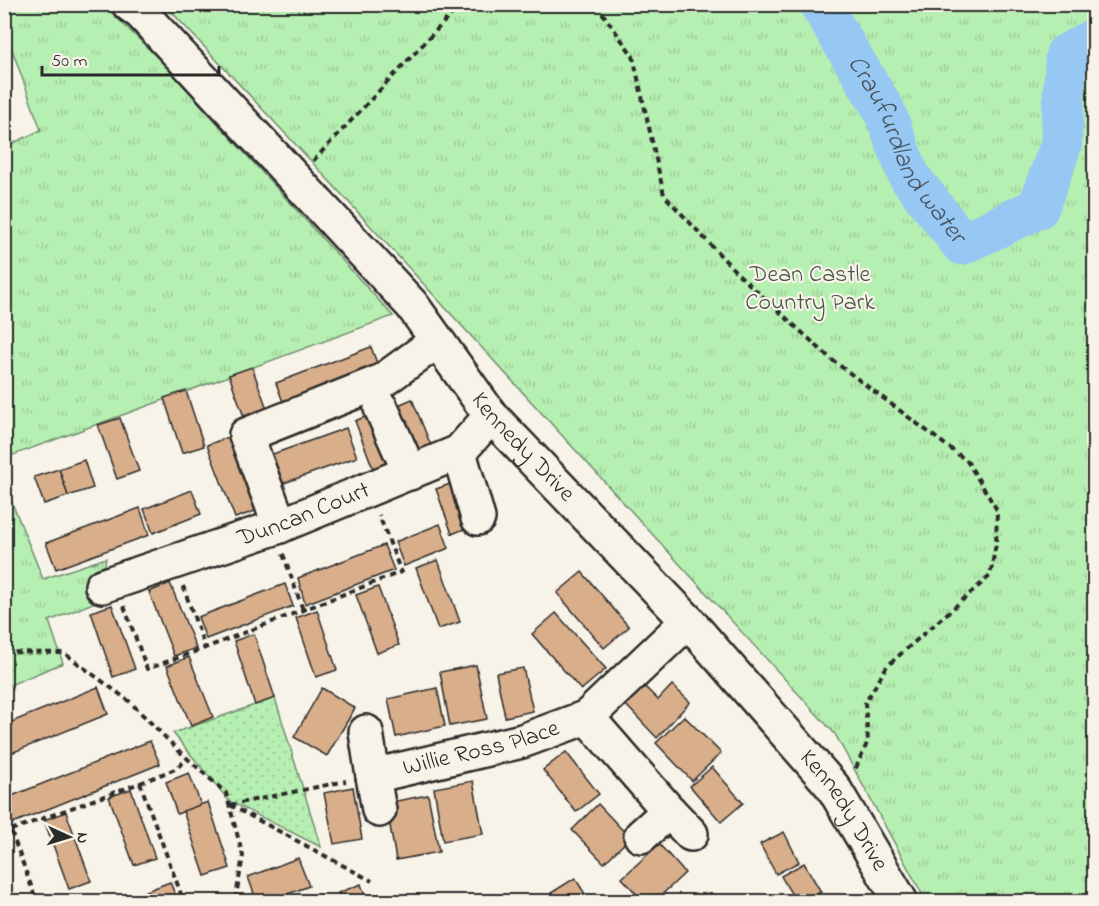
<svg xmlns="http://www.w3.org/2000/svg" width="1099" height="906" font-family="'Indie Flower',sans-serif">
<defs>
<pattern id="grass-dots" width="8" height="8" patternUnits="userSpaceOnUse" patternTransform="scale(1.5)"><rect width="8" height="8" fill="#b6efb2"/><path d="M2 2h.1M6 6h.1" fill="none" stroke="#9dcd99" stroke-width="1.8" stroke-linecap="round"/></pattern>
<pattern id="park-tufts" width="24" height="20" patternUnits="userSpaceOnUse" patternTransform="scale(1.5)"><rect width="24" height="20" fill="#b6efb2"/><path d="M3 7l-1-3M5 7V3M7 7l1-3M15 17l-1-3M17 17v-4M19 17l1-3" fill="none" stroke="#9dcd99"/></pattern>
</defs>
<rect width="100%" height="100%" fill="#f7f3e8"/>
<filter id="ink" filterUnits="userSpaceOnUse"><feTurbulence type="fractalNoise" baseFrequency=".0167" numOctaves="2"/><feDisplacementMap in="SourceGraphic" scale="12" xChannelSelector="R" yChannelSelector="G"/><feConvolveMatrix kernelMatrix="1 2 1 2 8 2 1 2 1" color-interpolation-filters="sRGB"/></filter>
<g filter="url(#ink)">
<!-- grass -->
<polygon fill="url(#grass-dots)" stroke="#708d6e" stroke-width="1.5" points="275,698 321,847 229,801 173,733"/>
<!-- park -->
<g fill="url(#park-tufts)" stroke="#708d6e" stroke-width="1.5">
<polygon points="20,5 104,5 160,60 393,316 5,458 5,147 41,130 5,30 5,12"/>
<polygon points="165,5 1094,5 1094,901 926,901 835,734 312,162"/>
<polygon points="4,483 43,579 106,558 98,601 49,621 63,663 5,687"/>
</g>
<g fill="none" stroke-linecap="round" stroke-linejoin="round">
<!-- river -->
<path stroke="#97c7f3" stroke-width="42" id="s1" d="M820 4 884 110 909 176 962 244 1038 208 1061 145 1066 55 1094 39"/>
</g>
<!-- building -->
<g fill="#d9ae8a" stroke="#2b2b2b" stroke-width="1.5">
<polygon points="371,347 381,374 286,410 276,383"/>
<polygon points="252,367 271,420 248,428 229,375"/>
<polygon points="186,391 204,446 182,453 164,398"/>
<polygon points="412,399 432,448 414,455 394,407"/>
<polygon points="372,414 391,465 374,471 355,421"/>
<polygon points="120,418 139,471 117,479 98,425"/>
<polygon points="346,428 357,457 270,488 259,459"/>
<polygon points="231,436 258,510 235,518 207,445"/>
<polygon points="84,460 93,488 68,496 59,469"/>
<polygon points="59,469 68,496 44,504 34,477"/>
<polygon points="453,483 469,527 452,534 436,489"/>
<polygon points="192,490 201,514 153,533 144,509"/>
<polygon points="140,508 149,535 56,569 46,543"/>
<polygon points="440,524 449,548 404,566 395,542"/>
<polygon points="384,545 394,570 305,604 298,578"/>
<polygon points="438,560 460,622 438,629 416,568"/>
<polygon points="582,572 629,627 604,648 557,593"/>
<polygon points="170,583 196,648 174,656 149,592"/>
<polygon points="285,584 293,606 206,639 198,617"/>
<polygon points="378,587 399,645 377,653 356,595"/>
<polygon points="112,605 135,669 113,677 91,612"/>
<polygon points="317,610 337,670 316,677 296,618"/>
<polygon points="556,613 606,669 581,690 532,634"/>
<polygon points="254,634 275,698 255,705 234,641"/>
<polygon points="189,657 213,717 191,726 167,666"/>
<polygon points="476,665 487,719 450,726 440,672"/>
<polygon points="523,668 533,711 505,717 496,673"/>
<polygon points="672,685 690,702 657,738 625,704 644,686 658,700"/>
<polygon points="98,687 108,714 4,756 4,725"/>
<polygon points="322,688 355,708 327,756 294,737"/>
<polygon points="437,688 445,726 396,737 388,699"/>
<polygon points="684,716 721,753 692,781 656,743"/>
<polygon points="150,741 160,764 13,823 4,799"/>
<polygon points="566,752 599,794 576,812 543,770"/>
<polygon points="712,767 743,803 721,822 690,786"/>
<polygon points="189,773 201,805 177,814 166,782"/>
<polygon points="473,781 483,834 443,841 434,788"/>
<polygon points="353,787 362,839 334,844 324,793"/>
<polygon points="131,789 155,858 134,865 109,797"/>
<polygon points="428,795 439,852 396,860 386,803"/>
<polygon points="208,802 230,868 205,876 183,811"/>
<polygon points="598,804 630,838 604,863 572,830"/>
<polygon points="66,812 91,881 69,889 44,820"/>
<polygon points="784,832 799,862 776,874 760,844"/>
<polygon points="659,844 685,873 654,902 644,902 622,878"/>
<polygon points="298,858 309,886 267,902 257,902 248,877"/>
<polygon points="804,863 821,892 804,902 796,902 781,876"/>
<polygon points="575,878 590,902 556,902 551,893"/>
<polygon points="170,882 178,902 118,902"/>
<polygon points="361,884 367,902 342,902 338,893"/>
<polygon points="540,895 542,902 523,902"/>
<polygon points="296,896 298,902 279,902"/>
</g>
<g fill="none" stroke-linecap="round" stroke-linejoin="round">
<!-- minor casing -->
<g stroke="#2b2b2b" stroke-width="38">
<g id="minor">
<path id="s2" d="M129 4 141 13 412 305 491 416 688 621 833 787 901 902"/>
<polyline points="381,408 410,473"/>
<polyline points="459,452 478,518"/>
<polyline points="280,526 246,435 382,381 437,341"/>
<path id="s3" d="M102 586 277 527 459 452 491 416"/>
<polyline points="587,717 669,811 691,834"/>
<path id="s4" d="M366 732 373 776 522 741 587 717 688 621"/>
<polyline points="373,776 379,810"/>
<polyline points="641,836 669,811"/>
</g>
</g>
<!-- path -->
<g stroke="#2b2b2b" stroke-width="4" stroke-dasharray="6 4.5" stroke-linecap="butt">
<polyline points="596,4 633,56 664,195 737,273 831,359 967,461 997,510 996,544 990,576 887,666 865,703 868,741 855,770"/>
<polyline points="313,161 461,4"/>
<polyline points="283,554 303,610"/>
<polyline points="183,586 205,648 401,572 379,515"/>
<polyline points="124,606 147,669 205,648"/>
<polyline points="4,652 64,653 129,701 178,750 226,793 243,856 235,902"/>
<polyline points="140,783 175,769 189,758"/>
<polyline points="230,805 372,881"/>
<polyline points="230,805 346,781"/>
<polyline points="4,812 37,902"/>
<polyline points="11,830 140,783 184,902"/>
</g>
<!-- minor -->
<use href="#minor" stroke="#f7f3e8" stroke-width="33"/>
</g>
</g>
<g text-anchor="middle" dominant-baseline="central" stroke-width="4.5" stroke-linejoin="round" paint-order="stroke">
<!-- park labels -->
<g font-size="24" fill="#475246" stroke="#f7f3e8">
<text x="810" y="275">Dean Castle<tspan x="810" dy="28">Country Park</tspan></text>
</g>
<!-- street labels -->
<g font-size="24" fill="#2b2b2b" stroke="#f7f3e8">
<text stroke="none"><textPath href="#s2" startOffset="594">Kennedy Drive</textPath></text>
<text stroke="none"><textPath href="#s3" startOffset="214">Duncan Court</textPath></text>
<text stroke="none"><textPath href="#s4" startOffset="156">Willie Ross Place</textPath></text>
<text stroke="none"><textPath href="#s2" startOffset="1080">Kennedy Drive</textPath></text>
</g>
<!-- water labels -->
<g font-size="26" font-style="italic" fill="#46525d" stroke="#f7f3e8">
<text stroke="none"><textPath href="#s1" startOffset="170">Craufurdland water</textPath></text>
</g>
</g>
<!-- margin -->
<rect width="1099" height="906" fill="none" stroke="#f7f3e8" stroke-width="24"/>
<rect x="12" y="12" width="1075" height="882" fill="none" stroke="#2b2b2b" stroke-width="2" filter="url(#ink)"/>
<!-- north arrow -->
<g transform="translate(69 837) rotate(94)" stroke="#f7f3e8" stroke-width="4.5" paint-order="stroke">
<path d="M0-4.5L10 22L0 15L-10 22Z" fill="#2b2b2b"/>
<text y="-9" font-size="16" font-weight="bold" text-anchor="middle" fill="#2b2b2b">N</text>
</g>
<!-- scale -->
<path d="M42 66v9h177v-9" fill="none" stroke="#2b2b2b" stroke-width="3"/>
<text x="51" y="66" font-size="18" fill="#2b2b2b" stroke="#f7f3e8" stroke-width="4.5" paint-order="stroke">50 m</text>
</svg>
